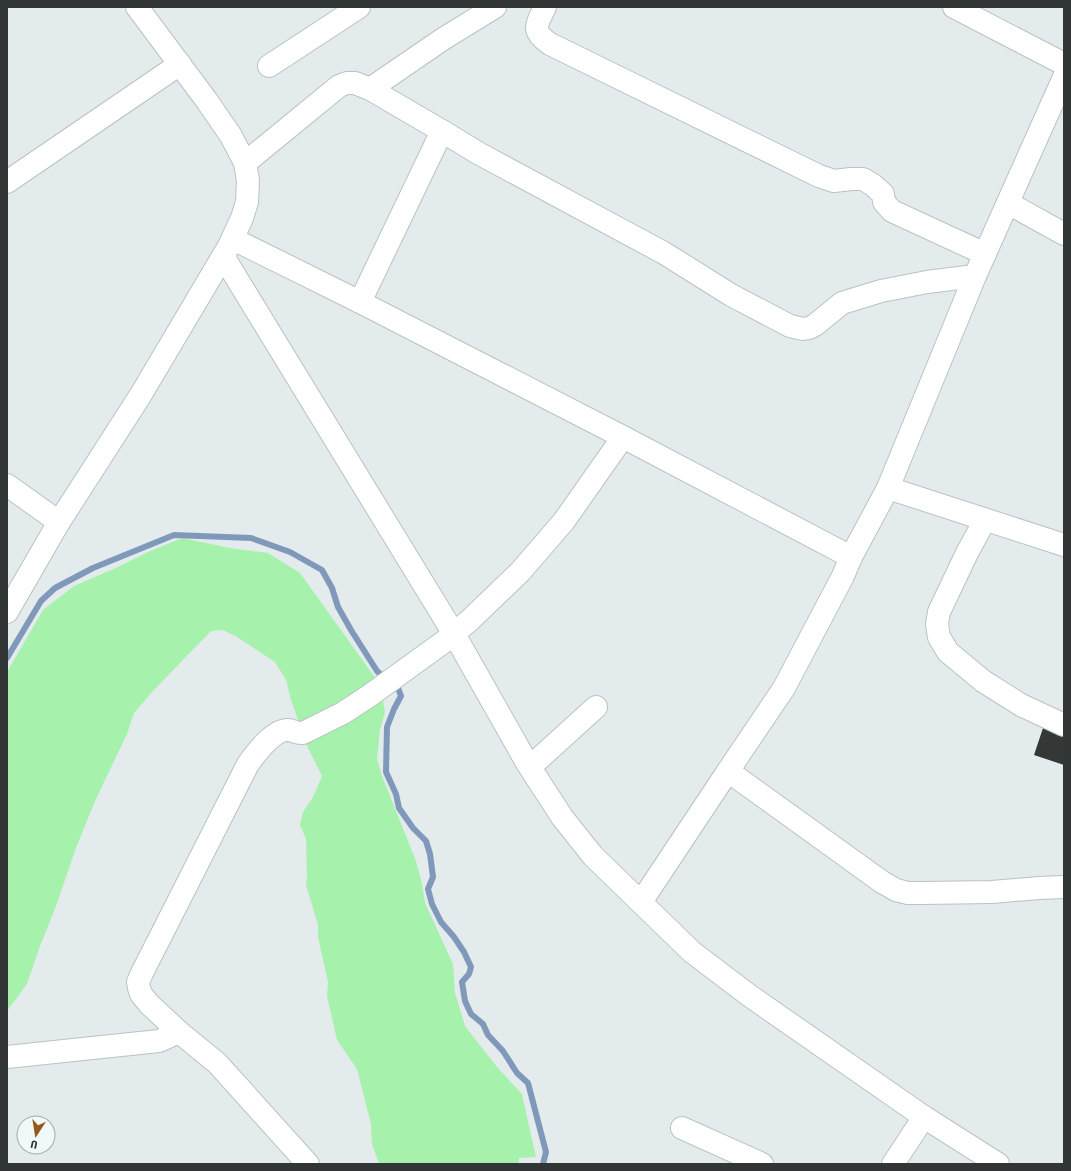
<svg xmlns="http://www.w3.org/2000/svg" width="1071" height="1171" font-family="'Fira Sans Condensed',sans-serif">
<rect width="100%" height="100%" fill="#e3ebec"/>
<!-- green -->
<g fill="#a6f2ac">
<polygon points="182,538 230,548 268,553 300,573 379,683 301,728 291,700 286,680 275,662 237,637 223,630 211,631 153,691 134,713 127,734 95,801 76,848 55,909 40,946 27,984 7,1011 7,672 43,610 74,586 118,567 148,552"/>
<polygon points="383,699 385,712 380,730 377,759 382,776 416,861 422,884 425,903 453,964 455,993 465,1026 497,1067 522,1094 536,1157 519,1158 519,1164 379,1164 372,1144 371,1124 357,1069 337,1040 327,996 328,982 318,937 318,925 306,885 307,876 306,839 300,825 303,812 313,797 322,776 305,742"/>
</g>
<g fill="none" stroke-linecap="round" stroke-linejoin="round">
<!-- stream -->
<g stroke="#8099ba" stroke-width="6">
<polyline points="7,658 41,601 55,588 93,568 174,535 251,538 290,552 322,570 332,588 338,607 351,630 377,671 386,679"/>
<polyline points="394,684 397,685 401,696 394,709 387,727 386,772 396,794 399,808 413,828 426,841 430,854 433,877 428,889 432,904 441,922 454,937 464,952 471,967 469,974 462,982 465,1001 471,1014 483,1024 488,1035 503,1051 517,1073 528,1083 546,1152 543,1164"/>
</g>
</g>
<!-- building -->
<polygon fill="#333837" points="1043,728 1064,735 1064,765 1034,755"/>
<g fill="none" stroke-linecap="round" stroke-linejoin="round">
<!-- minor casing -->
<g stroke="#bac2c2" stroke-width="24">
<g id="minor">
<path d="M545 7C536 26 531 31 550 44L819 176 834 181 851 179H863L873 185 883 194 884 202 892 211 985 254"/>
<polyline points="954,7 1064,64"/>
<polyline points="269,66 359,7"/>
<polyline points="370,89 443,39 495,7"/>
<polyline points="442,131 478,153 664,253 731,295 790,326 803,329 809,328 815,325 842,303 881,291 927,282 975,276"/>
<polyline points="245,163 339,86 347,83 355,83 370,89 442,131 360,302"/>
<polyline points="7,182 180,64"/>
<polyline points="1008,203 1064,234"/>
<polyline points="233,239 360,302 623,437 851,557"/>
<polyline points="223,256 454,634 527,763 562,817 593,856 692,952 750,996 924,1117 998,1164"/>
<polyline points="7,485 59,522"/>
<polyline points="888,488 1064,545"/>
<polyline points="985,520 967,553 939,612 937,624 939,637 948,652 983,681 1021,705 1064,725"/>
<polyline points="7,612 59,522 140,396 229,246 242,218 247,202 248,180 245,163 231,136 207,101 137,7"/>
<polyline points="530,767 596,707"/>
<polyline points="728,771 882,882 896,890 908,893 922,893 992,892 1039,888 1064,887"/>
<polyline points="641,902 728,771 784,688 843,576 851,557 888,488 975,276 1064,77"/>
<polyline points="7,1057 159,1041 179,1032"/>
<polyline points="682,1128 762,1164"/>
<path d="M308 1164 217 1063 179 1032 149 1004 141 994 139 988 138 982 142 973 248 764C256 753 273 730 288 730 293 730 297 734 303 733L343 713 369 696 445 641 470 620 520 572 564 521 623 437"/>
<polyline points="893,1164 924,1117"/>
</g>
</g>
<!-- minor -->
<use href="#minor" stroke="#fff" stroke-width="22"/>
</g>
<!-- border -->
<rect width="1071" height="1171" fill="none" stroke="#323536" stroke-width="16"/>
<!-- north arrow -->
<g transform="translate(36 1135) rotate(192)"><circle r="19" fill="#f0f8f9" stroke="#a4aaab"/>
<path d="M0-3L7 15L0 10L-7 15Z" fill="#955a1a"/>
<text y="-6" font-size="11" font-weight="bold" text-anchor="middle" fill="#323536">U</text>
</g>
</svg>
